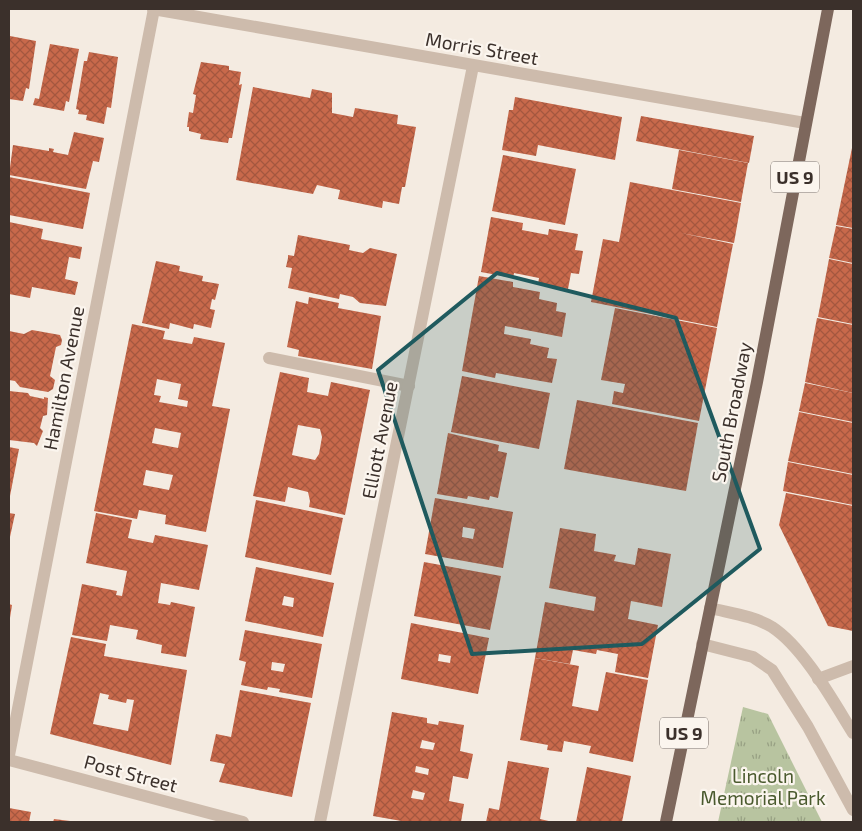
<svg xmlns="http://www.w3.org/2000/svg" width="862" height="831" font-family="'Exo 2',sans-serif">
<defs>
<pattern id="park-tufts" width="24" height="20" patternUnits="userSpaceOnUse" patternTransform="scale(1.25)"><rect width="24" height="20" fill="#b8c4a0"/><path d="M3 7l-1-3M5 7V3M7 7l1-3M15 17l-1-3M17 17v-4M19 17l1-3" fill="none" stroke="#97a083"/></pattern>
<pattern id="building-cross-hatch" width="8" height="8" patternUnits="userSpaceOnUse" patternTransform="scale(1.25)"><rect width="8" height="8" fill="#c8694b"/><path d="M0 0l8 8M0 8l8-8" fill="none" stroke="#a4573f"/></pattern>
</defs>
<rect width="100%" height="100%" fill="#f4ebe1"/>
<!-- park -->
<polygon fill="url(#park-tufts)" points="743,707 768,714 822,822 718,822"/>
<!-- building -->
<g fill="url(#building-cross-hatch)" fill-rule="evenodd">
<polygon points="10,36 36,41 29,89 26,88 23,101 9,99"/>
<polygon points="50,44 79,49 69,102 66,101 64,111 33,105 35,98 39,99"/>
<polygon points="89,52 118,57 111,108 107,107 104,124 86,120 87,115 78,114 79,110 76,109 84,61 87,61"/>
<polygon points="201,62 229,66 229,70 241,72 239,85 242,84 232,138 229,138 228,143 200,139 201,134 189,131 189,127 187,127 189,112 193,113 196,95 193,94"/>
<polygon points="253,87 310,98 312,89 332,93 332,113 353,117 355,108 398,115 397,124 416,127 405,187 402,187 399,204 383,201 382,208 338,199 340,190 317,185 313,194 236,180"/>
<polygon points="515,97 622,117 615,160 538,145 536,156 502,150 509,110 513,110"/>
<polygon points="641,116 754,136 749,163 636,141"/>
<polygon points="74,132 104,138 99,162 93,161 86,189 9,175 13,145 49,151 49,148 54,149 53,152 68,155"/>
<polygon points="852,148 853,148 853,228 836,225"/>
<polygon points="679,150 748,163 741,202 672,189"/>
<polygon points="503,155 576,169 565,225 492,211"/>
<polygon points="9,177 90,193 83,229 9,215"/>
<polygon points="630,182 741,203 734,243 681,233 733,244 717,327 591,302 603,239 619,242"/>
<polygon points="491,217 523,223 522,230 548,235 549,229 578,234 575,250 583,251 579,274 571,273 568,289 538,284 539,278 514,273 513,278 481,272"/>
<polygon points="9,222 43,229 41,239 82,247 80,259 69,257 65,279 78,282 75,295 32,287 30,298 9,294"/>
<polygon points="836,226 853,229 853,263 829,258"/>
<polygon points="298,235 350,245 349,250 363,253 370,248 397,254 386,306 360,303 353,297 340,294 339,299 288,288 292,268 286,267 288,258 288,255 294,256"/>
<polygon points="829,259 853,264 853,324 818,317"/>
<polygon points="156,261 180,266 179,271 203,276 202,281 219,284 215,300 212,299 210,309 215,310 211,328 194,324 193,329 170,323 169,329 142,323"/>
<polygon points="479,276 513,282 513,287 540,292 539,299 557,303 556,311 566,313 562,337 505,326 504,334 531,339 530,344 549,348 547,358 557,359 552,383 496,373 495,378 462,371"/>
<polygon points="309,297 339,303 338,308 381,316 372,369 298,356 299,350 287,347 296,301 308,304"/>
<polygon points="615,308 717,328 699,421 612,404 614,391 623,393 625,384 601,380"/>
<polygon points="817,318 853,325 853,393 805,382"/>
<path d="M132 324 165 331 163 339 192 344 194 337 225 343 212 406 230 409 206 532 165 524 166 515 139 510 137 519 94 511ZM157 379 181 384 178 399 188 401 187 407 159 402 161 396 154 395ZM155 428 181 433 178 448 152 443ZM146 470 173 475 169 490 143 485Z"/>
<polygon points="32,330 60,335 62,340 61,345 56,347 50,376 55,380 53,389 48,392 20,387 15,381 9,380 9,331 24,334"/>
<path d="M280 372 309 378 307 392 328 396 331 382 370 390 345 515 309 507 310 501 308 492 288 487 285 502 253 496ZM298 425 320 429 322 437 319 454 315 460 292 455Z"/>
<polygon points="462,376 550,393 539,449 451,432"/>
<polygon points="805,383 853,393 853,422 799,411"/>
<polygon points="9,391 28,393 30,396 44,399 44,397 48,398 47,415 43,416 40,428 43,431 37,446 34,443 9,440"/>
<polygon points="577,400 698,423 686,491 564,469"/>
<polygon points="799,412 853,423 853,474 788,461"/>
<polygon points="448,433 499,445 498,451 507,453 498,498 490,496 489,500 468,496 467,499 437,494"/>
<polygon points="9,447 19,449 10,496 9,496"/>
<polygon points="788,462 853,475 853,505 783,491"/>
<polygon points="786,493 853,506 853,631 828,626 779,525"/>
<path d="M435 498 513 512 503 568 425 554ZM463 527 475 529 473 539 462 537Z"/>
<polygon points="256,500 343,518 331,575 245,557"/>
<polygon points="9,513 15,514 10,537 9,537"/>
<polygon points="96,513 132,520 128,538 153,543 155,535 208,545 199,590 161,583 158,603 170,605 171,602 195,607 186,657 161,653 162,645 136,639 138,630 110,625 107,641 72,635 82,584 117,591 116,595 122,596 127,571 86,563"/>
<polygon points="560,528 596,534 594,551 616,555 614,561 635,565 638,548 671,554 662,607 631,601 628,619 658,625 648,678 615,672 618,654 597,650 596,654 573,650 570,664 535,658 545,602 594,611 596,597 549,588"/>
<polygon points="424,562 501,576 490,630 414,616"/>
<path d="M256 567 334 583 323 637 245 621ZM284 596 294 598 293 607 282 605Z"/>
<polygon points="9,604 12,605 10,618 9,618"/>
<path d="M411 623 489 638 478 694 401 679ZM439 654 451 656 450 663 438 661Z"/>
<path d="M245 630 322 644 312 698 279 692 280 689 268 687 267 690 241 685 246 662 239 660ZM272 662 285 664 283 672 271 670Z"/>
<path d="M71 637 106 644 104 656 187 670 171 765 50 734ZM100 693 109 695 108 699 126 703 127 699 134 700 128 731 93 724Z"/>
<polygon points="535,658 579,666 572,706 598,711 606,672 648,680 633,762 589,753 591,746 564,741 562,752 547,750 548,745 520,740"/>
<polygon points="240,690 311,703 292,797 219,782 225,764 210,761 216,734 231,737"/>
<path d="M392 712 427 718V723L438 725 439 721 464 725 460 751 473 754 468 779 453 776 449 801 464 804 461 822H407L373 816ZM422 740 435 743 433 750 420 748ZM416 766 429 769 428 775 415 772ZM413 790 425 793 423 800 411 798Z"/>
<polygon points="508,761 549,768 540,819 553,822 486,822 489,808 499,810"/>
<polygon points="587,767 631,776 622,822 576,822"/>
<polygon points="9,808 31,812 29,822 9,822"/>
<polygon points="54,819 70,821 70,822 53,822"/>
</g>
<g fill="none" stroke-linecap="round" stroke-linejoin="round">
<!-- service -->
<g stroke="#cdbbac" stroke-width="12">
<polyline points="269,358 409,386"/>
<polyline points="818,679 853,666"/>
</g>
<!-- minor -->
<g stroke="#cdbbac" stroke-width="12">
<polyline points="9,755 154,9"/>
<polyline points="9,760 243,822"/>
<polyline points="320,822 473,66"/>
</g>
<!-- tertiary -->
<g stroke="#cdbbac" stroke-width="12">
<polyline points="153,9 805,123"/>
<path d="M710 608C730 613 754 616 772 627 804 648 833 701 853 733"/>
<polyline points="702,644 753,657 772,670 808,727 853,810"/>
</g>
<!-- primary -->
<polyline stroke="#7d675c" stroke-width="12" points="666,822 757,382 828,9"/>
</g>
<!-- marked area -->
<path fill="#1f5a5e" fill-opacity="0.2" stroke="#1f5a5e" stroke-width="4" stroke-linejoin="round" d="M497 273 676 318 760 549 642 644 472 654 378 370Z"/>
<g text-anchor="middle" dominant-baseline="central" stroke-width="4.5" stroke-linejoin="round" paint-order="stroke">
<!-- shield labels -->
<g fill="#fbf5ee" stroke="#756b66" stroke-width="1">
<rect x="771" y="161.5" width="48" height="31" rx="4"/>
<rect x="660" y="717.5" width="48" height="31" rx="4"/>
</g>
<g font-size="18" font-weight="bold" fill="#3b302b">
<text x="795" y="177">US 9</text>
<text x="684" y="733">US 9</text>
</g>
<!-- street labels -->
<g font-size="19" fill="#3b302b" stroke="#fbf5ee">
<text transform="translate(482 48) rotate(10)">Morris Street</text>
<text transform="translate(63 378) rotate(-79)">Hamilton Avenue</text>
<text transform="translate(731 412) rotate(-79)">South Broadway</text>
<text transform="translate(379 440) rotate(-79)">Elliott Avenue</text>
<text transform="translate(131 773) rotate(15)">Post Street</text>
</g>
<!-- park labels -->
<g font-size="19" fill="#4a5a2e" stroke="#fbf5ee">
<text x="763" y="775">Lincoln<tspan x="763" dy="22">Memorial Park</tspan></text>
</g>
</g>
<!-- border -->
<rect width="862" height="831" fill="none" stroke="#3b302b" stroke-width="20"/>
</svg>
